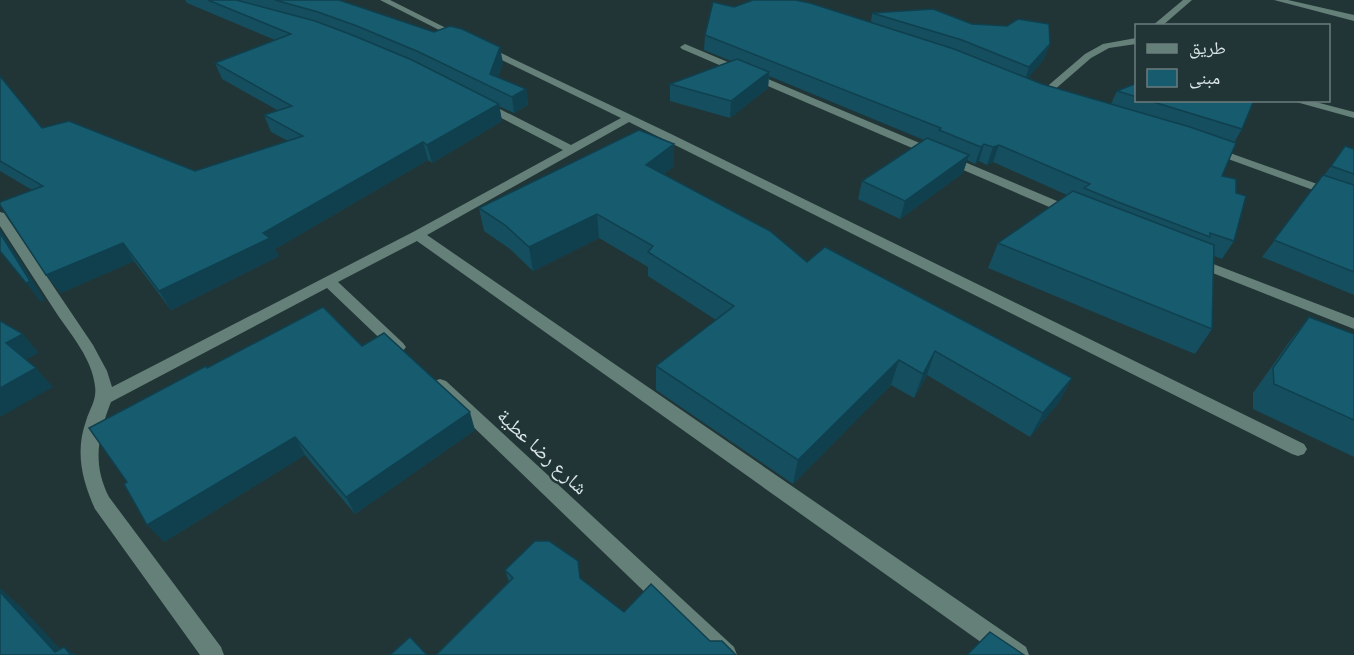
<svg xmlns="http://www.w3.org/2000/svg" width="1354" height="655" font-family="'IBM Plex Sans','Noto Naskh Arabic',sans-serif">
<rect width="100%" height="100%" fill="#213536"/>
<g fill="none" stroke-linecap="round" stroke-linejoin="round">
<!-- minor -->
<g fill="#658078" fill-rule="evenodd">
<polygon points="380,0 390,0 466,38 459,40"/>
<polygon points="1183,0 1192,0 1162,26 1152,26"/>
<polygon points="1274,0 1288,0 1354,15 1354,21"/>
<polygon points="1136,38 1136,44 1109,48 1091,58 1045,98 1036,96 1085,54 1103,44"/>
<polygon points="685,44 1076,209 1078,212 1076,215 1068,215 682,49 680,47"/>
<path d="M484 45 669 133 1304 444 1307 449 1304 454 1298 456 1292 454 629 122 427 235 1026 647 1029 655H999L417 241 338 282 403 343 406 347 403 351H393L327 288 111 402C98 435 92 464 109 497L221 647 224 655H200L95 509C82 480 75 452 86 421 90 408 97 400 95 386 92 359 72 336 57 314 38 285 19 255 0 226V212L4 213 93 345 107 371 112 387 413 232 563 150 480 107V103H488L571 145 621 118 481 50 479 48Z"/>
<polygon points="1289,100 1308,100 1354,112 1354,118"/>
<polygon points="1213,147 1354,197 1354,205 1209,152 1207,150"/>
<polygon points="1195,257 1354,318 1354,329 1190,264 1188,261"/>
<polygon points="440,379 446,381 734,647 737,655 710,655 434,389 432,385 434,381"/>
</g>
</g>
<!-- wall -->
<g fill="#144e5f">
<polygon points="185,0 339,0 434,32 503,63 498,77 526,89 528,105 514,113 499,106 502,121 432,163 428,160 275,249 279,256 171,310 134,261 61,293 46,275 32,190 0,171 0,76 42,128 195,171 288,141 271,132 264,115 277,110 222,79 215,63 275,40 187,3"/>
<polygon points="734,7 871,22 872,13 972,24 1050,44 1044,59 1028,78 1042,84 1111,104 1117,91 1137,83 1137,100 1254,100 1242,129 1234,143 1222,176 1234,241 1222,259 1214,256 1212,329 1195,354 988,268 998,243 1067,195 993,162 987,165 979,161 975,164 967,160 963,173 900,219 858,199 862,181 924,140 769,76 768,88 730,118 670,101 670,84 731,61 704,50 705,35"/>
<polygon points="1354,149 1354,295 1262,257 1331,166"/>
<polygon points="674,166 663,175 807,262 1072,378 1059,402 1030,437 927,375 914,398 891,385 793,484 656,390 656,366 716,320 648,276 648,267 599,238 533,271 510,249 484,231 479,208"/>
<polygon points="1309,317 1354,334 1354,457 1253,409 1253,393 1289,342"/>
<polygon points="362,346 475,430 355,514 305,455 164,542 127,482 207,368"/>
<polygon points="505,570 581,579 624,612 710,641 736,655 509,582"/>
</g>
<!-- shaded-wall -->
<g fill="#10404e">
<polygon points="1050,44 1044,59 1024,83 1029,67"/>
<polygon points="500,47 503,63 494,88 490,74"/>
<polygon points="769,72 768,88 730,118 731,101"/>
<polygon points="526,89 528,105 514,113 512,97"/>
<polygon points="499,104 502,121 432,163 427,145"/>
<polygon points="423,142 428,160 275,249 279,256 171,310 159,291"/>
<polygon points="674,144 674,166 647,188 646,165"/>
<polygon points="984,144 979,161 975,164 981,147"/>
<polygon points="999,145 993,162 987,165 993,147"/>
<polygon points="969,155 963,173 900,219 905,201"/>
<polygon points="597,214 599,238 533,271 529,247"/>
<polygon points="0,229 45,300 41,302 26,283 0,233"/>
<polygon points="123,243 134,261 61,293 46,275"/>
<polygon points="23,334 39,353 23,361 6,343"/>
<polygon points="935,351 927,375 914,398 923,374"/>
<polygon points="899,360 891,385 793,484 798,460"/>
<polygon points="36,368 53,387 0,417 0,388"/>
<polygon points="1072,378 1059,402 1030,437 1043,413"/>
<polygon points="470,412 475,430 355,514 346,497"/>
<polygon points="295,437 305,455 164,542 147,525"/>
<polygon points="0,588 22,608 66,655 55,652 0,592"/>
<polygon points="64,647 76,655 71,655"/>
</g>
<!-- building -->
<g fill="#175b6f" stroke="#10404e" stroke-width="1.5">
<polygon points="208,0 236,0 315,21 352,35 412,60 499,104 427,145 423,142 263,233 270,238 159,291 123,243 46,275 0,205 0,202 43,186 0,161 0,76 42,128 69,121 195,171 303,136 264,115 292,106 215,63 291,34"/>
<polygon points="275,0 339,0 434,32 450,26 462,29 500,47 490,74 526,89 512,97 419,52 357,26 318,12"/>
<polygon points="753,0 795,0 810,3 954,49 1042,84 1190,127 1236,143 1222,176 1236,179 1236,193 1246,196 1234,241 1210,233 1210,237 1118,202 1084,188 1090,184 999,145 993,147 984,144 981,147 939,130 941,128 705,35 713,2 734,7"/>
<polygon points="933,9 972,24 1007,26 1018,19 1049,24 1050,44 1029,67 962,40 872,13"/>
<polygon points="737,59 769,72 731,101 670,84"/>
<polygon points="1137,83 1137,97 1117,91"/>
<polygon points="1147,100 1254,100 1242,129"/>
<polygon points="639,130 674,144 646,165 770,231 807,262 825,247 1072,378 1043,413 935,351 923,374 899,360 798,460 656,366 734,306 648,252 653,246 597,214 529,247 505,225 479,208"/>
<polygon points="927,138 969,155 905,201 862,181"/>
<polygon points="1345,146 1354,149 1354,174 1331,166"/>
<polygon points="1323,175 1354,185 1354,272 1274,240"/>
<polygon points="1073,191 1214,245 1212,329 998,243"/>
<polygon points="0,233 30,281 26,283 0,251"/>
<polygon points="323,307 362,346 384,333 470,412 346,497 295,437 147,525 124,484 127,482 89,428 206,366 207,368"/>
<polygon points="1309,317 1354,334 1354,420 1274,384 1273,368"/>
<polygon points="0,321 23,334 6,343 36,368 0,388"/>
<polygon points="535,541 549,541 578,561 580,578 624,612 651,584 710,641 722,641 736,655 436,655 513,578 505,570"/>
<polygon points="0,592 55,652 64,647 71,655 0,655"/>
<polygon points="990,632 1024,655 967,655"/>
<polygon points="410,637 427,655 390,655"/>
</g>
<g text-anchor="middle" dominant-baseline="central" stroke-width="5" stroke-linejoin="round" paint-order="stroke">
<!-- street labels -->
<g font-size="20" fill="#dbe6e7" stroke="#213536">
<text transform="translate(543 451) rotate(43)">شارع رضا عطية</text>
</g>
</g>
<!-- legend -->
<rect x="1135" y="24" width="195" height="78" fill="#213536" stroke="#6b7c7d" stroke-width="1.5"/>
<rect x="1147" y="44" width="30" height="9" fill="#658078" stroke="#6b7c7d" stroke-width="1.5"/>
<text x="1189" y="54" font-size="18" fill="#dbe6e7">طريق</text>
<rect x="1147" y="69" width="30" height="18" fill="#175b6f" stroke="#6b7c7d" stroke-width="1.5"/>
<text x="1189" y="84" font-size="18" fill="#dbe6e7">مبنى</text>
</svg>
